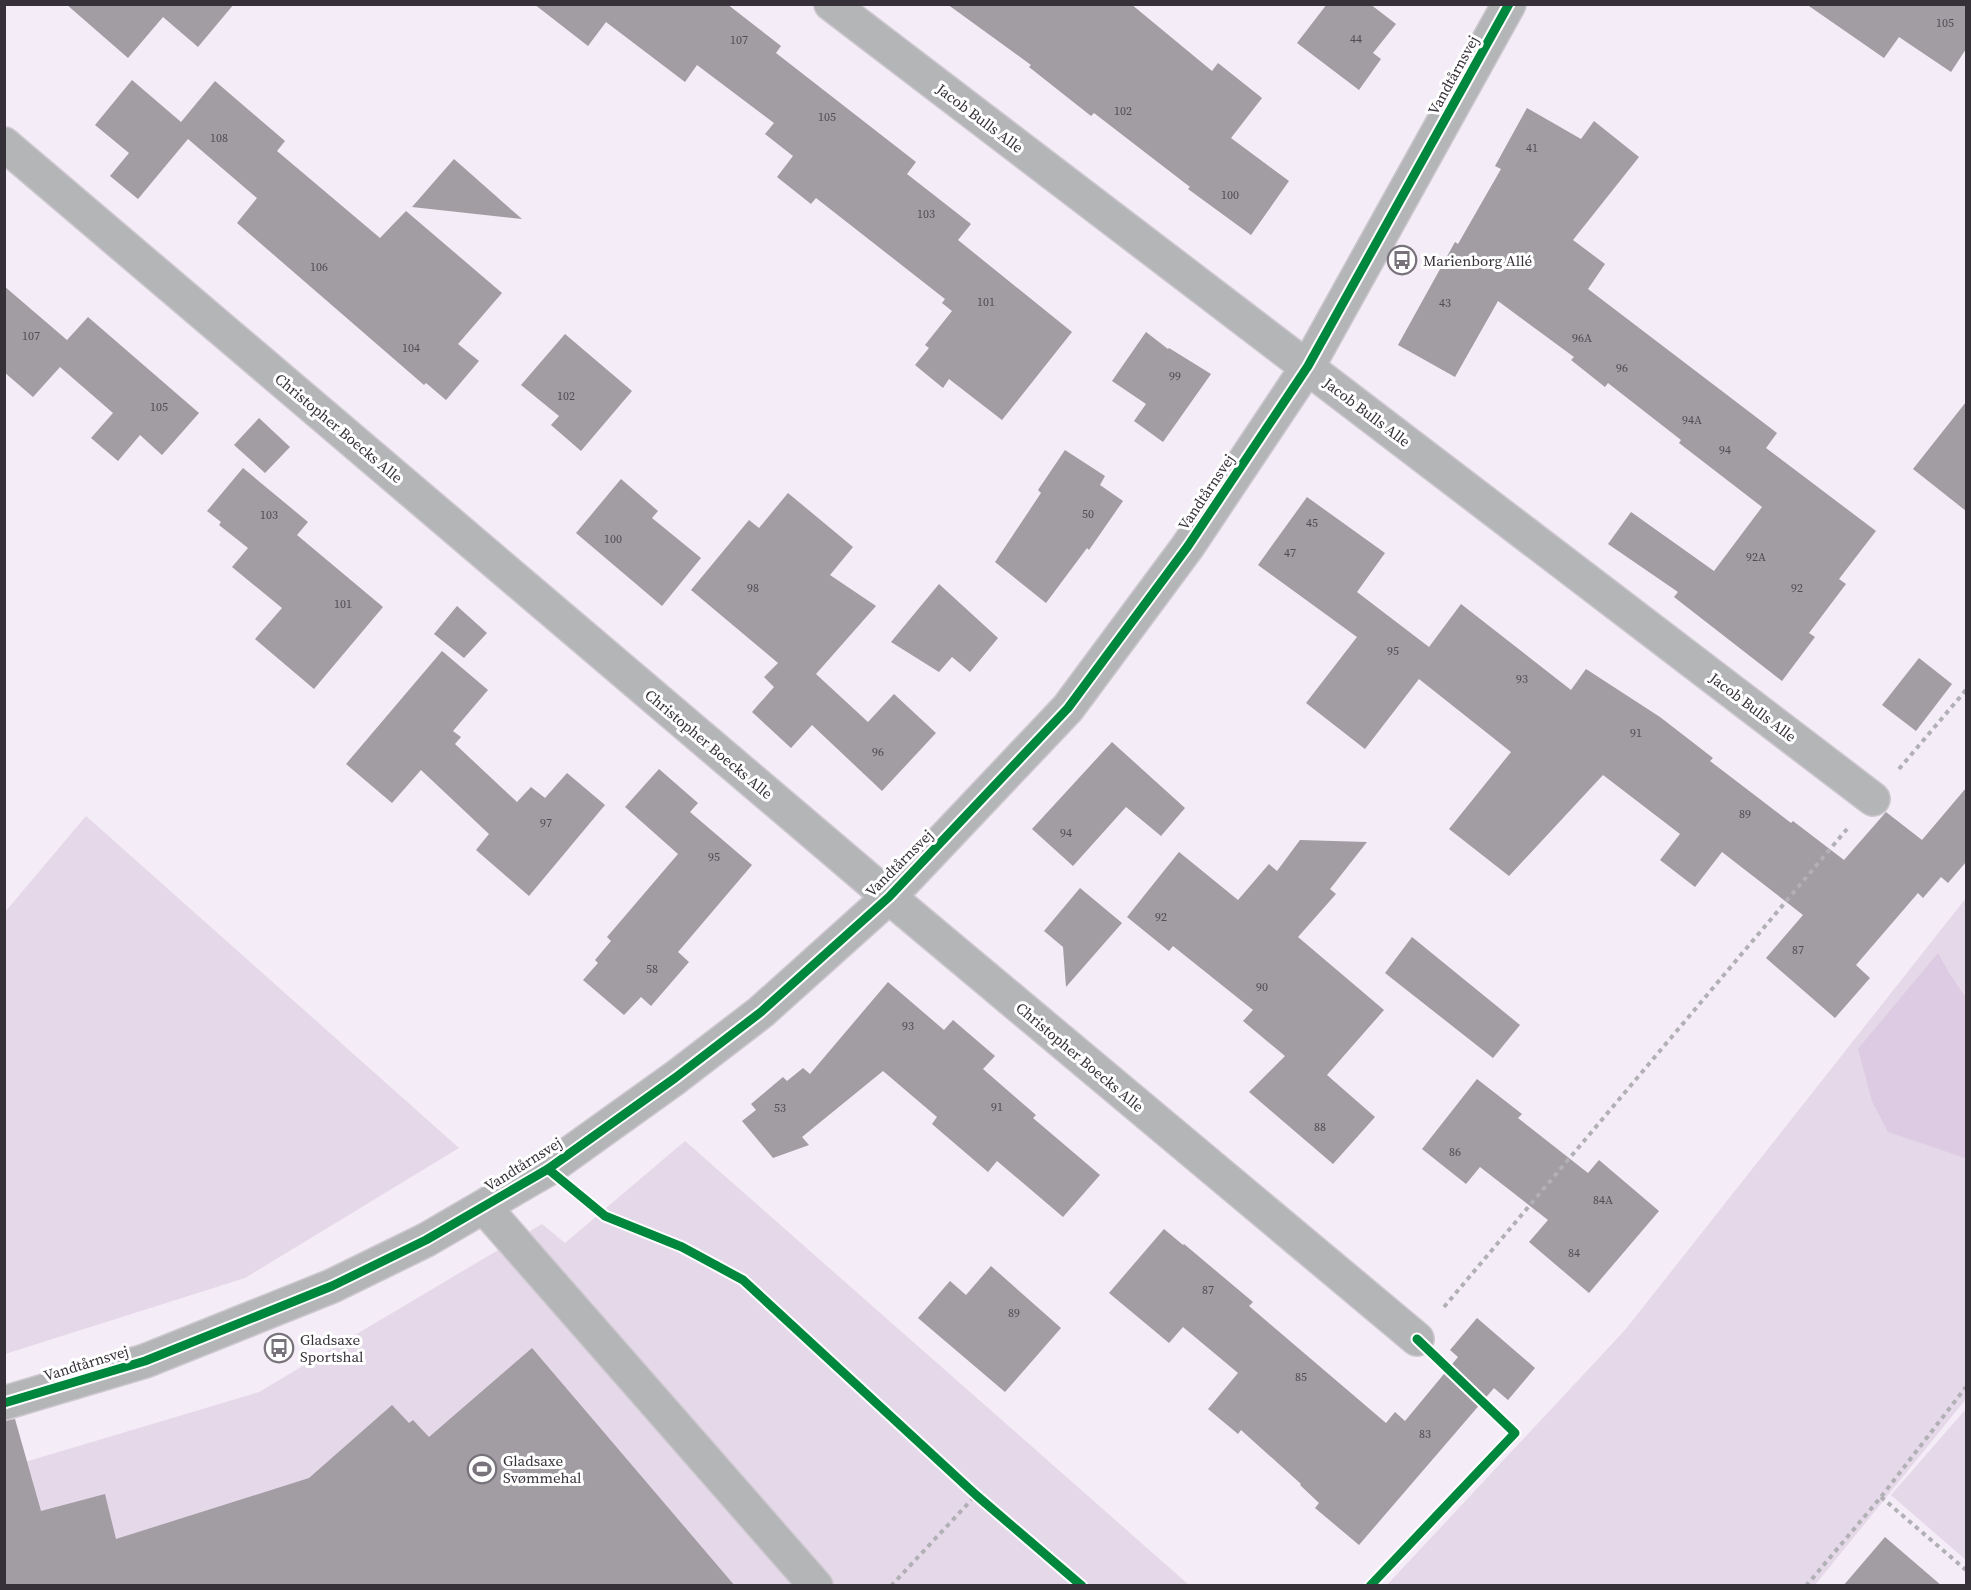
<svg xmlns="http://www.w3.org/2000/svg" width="1971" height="1590" font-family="'Source Serif 4',serif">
<rect width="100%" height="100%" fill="#f4ecf6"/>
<!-- green -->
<g fill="#e5d8e9">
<polygon points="86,816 459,1148 245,1278 5,1354 5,912"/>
<polygon points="1966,898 1966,1399 1815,1585 1386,1586 1625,1330"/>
<polygon points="685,1141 1189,1585 5,1586 5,1468 259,1392 542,1224 565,1243"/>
<polygon points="1966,1409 1966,1560 1891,1495"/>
</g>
<!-- forest -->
<polygon fill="#dccbe2" points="1938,953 1949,973 1966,998 1965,1158 1888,1132 1872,1101 1858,1049"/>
<!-- building -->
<g fill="#a29ca3">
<polygon points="66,4 234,4 198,47 163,17 128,58"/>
<polygon points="534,4 727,4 781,46 776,53 916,162 907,174 971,224 958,240 1072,332 1002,420 949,379 943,388 915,365 929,348 925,345 952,311 942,303 945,299 816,198 811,204 777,177 793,156 765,134 774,123 697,65 685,82 606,22 588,46"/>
<polygon points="947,4 1131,4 1212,71 1218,63 1262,98 1231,138 1289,181 1251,235 1188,189 1190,187 1094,113 1091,116 1029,67 1031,65"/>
<polygon points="1327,4 1370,4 1396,24 1373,53 1381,59 1359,90 1297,43"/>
<polygon points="1806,4 1966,4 1966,49 1951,72 1899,37 1884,58"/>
<polygon points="132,80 181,122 215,81 285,141 277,151 380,238 406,211 502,293 458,344 479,361 446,400 426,383 424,385 237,223 257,198 188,139 138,199 110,176 129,153 95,125"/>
<polygon points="1527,108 1581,139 1594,121 1639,157 1573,240 1605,264 1588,289 1777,433 1766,448 1876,531 1839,579 1846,584 1809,633 1815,637 1782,681 1674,597 1678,592 1608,544 1631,512 1714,571 1762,507 1679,443 1681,440 1608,383 1605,387 1571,360 1574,357 1498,301 1455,377 1398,345 1455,242 1458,244 1501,169 1495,166"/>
<polygon points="454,159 522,219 412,207"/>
<polygon points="4,286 67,340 88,317 199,413 162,455 140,435 118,461 91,438 113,413 60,367 33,397 4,372"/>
<polygon points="1146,332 1168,349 1169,348 1211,374 1163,442 1134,421 1146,404 1112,381"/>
<polygon points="565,334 632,391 581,451 551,425 559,416 521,385"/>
<polygon points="1966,402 1966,511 1913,469"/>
<polygon points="259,418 290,447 265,473 234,445"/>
<polygon points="1065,450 1105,476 1100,485 1123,501 1089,550 1087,548 1046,603 995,562 1041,493 1038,490"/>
<polygon points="243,468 308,522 297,535 383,607 314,689 255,639 282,608 232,567 248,548 219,525 221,522 207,511"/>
<polygon points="621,479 658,511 652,518 701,558 662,606 576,533"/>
<polygon points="788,493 853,547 830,575 876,606 816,674 868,722 894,694 936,733 882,791 812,725 791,748 752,712 774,687 764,677 778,663 691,590 749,520 759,528"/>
<polygon points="1307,497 1385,553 1357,592 1429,647 1461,604 1571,690 1586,669 1660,717 1713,758 1710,761 1791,823 1793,821 1844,860 1886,812 1922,840 1966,788 1966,862 1948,883 1941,877 1923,898 1918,893 1856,965 1870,978 1835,1018 1766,958 1803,915 1722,852 1695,887 1660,860 1680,834 1603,775 1509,876 1449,829 1511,752 1419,679 1365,749 1306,703 1357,637 1258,565"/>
<polygon points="939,584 998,638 970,672 952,657 939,672 891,642"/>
<polygon points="457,606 487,633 464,658 434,634"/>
<polygon points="442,651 488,690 453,731 461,737 455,744 517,802 531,787 545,798 567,773 605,805 529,896 476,850 489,834 421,770 392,803 346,764"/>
<polygon points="1919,658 1952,684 1916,731 1882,705"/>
<polygon points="1112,742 1185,808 1161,836 1126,807 1073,866 1032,829"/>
<polygon points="659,769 698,803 690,812 752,865 678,952 689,962 651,1006 641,997 624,1015 583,980 598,963 595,960 611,941 607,937 678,854 625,807"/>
<polygon points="1300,840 1367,842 1330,889 1336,894 1298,937 1384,1010 1327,1075 1375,1117 1333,1164 1249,1092 1285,1056 1243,1021 1253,1010 1173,946 1169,951 1127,917 1179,852 1238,900 1269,864 1277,871"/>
<polygon points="1080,888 1122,923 1066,987 1063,947 1044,931"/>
<polygon points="1412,937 1520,1025 1493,1058 1385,973"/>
<polygon points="888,982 944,1030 953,1020 995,1056 983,1069 1036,1115 1033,1118 1100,1175 1063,1217 997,1161 988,1172 932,1124 937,1117 883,1071 802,1137 809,1145 773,1158 742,1121 756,1110 751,1104 783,1077 787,1081 803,1068 810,1074"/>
<polygon points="1477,1079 1522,1114 1518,1118 1588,1173 1599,1160 1659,1211 1589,1293 1529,1242 1548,1220 1480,1167 1466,1184 1422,1149"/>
<polygon points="1164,1229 1183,1245 1184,1244 1253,1302 1249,1306 1386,1423 1395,1412 1405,1421 1458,1357 1450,1350 1477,1318 1535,1368 1508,1400 1494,1388 1359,1545 1315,1508 1319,1503 1300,1485 1301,1484 1241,1430 1238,1434 1208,1409 1238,1373 1183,1327 1169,1343 1109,1293"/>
<polygon points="991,1266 1061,1328 1005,1392 918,1318 950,1281 966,1295"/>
<polygon points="532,1348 735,1586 4,1586 4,1421 15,1419 41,1511 105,1494 116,1539 309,1478 392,1405 409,1423 413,1420 429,1437"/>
<polygon points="1885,1537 1942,1586 1843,1586"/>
</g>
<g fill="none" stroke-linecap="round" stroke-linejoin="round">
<!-- minor casing -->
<g stroke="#cdc7cf" stroke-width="36">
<g id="minor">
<polyline points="831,4 1873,799"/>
<polyline points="4,144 889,897 1417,1339"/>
<polyline points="484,1207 816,1586"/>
<polyline points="4,1403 145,1361 332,1286 426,1240 548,1169 675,1078 761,1012 889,897 1068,708 1188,546 1308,366 1509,4"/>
</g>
</g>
<!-- path -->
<g stroke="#b1b0b4" stroke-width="4" stroke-dasharray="4.5 4.5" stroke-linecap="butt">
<polyline points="1899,769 1966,690"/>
<polyline points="1444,1307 1847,829"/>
<polyline points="1881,1497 1966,1570"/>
<polyline points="891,1586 976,1495"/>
<polyline points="1806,1586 1881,1497 1966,1387"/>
</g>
<!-- minor -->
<use href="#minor" stroke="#b3b5b6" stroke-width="33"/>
<!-- cycleway casing -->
<g stroke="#fff" stroke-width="13">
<g id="cycleway">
<polyline points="548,1169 605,1216 682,1247 743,1280 976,1495 1082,1586"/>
<polyline points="4,1403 145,1361 332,1286 426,1240 548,1169 675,1078 761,1012 889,897 1068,708 1188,546 1308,366 1509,4"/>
<polyline points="1370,1586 1515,1433 1417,1339"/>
</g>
</g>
<!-- cycleway -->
<use href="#cycleway" stroke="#00873e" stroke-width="9"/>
</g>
<!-- icons -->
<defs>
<g id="bus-ring" transform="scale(1.5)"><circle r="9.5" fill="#fff" stroke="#78727a" stroke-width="1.5"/><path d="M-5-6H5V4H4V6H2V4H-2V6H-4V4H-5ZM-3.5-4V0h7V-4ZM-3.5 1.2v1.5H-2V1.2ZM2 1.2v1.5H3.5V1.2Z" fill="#78727a"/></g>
<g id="stadium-ring" transform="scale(1.5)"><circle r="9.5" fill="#fff" stroke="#78727a" stroke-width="1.5"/><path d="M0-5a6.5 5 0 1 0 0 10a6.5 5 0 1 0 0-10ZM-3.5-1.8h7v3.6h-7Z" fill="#78727a"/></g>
</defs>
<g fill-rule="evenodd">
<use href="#bus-ring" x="1402" y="260"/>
<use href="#bus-ring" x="279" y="1348"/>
<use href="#stadium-ring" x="482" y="1469"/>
</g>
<g text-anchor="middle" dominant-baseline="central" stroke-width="6" stroke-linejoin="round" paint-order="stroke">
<!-- number labels -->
<g font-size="12" fill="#514c53">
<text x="1945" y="23">105</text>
<text x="1356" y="39">44</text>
<text x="739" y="40">107</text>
<text x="1123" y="111">102</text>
<text x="827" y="117">105</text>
<text x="219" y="138">108</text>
<text x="1532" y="148">41</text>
<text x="1230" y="195">100</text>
<text x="926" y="214">103</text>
<text x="319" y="267">106</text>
<text x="986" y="302">101</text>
<text x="1445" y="303">43</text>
<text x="31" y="336">107</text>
<text x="1582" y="338">96A</text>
<text x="411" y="348">104</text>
<text x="1622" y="368">96</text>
<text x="1175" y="376">99</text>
<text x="566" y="396">102</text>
<text x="159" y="407">105</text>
<text x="1692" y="420">94A</text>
<text x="1725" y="450">94</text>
<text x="1088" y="514">50</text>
<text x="269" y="515">103</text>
<text x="1312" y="523">45</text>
<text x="613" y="539">100</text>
<text x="1290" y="553">47</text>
<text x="1756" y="557">92A</text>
<text x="753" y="588">98</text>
<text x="1797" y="588">92</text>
<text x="343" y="604">101</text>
<text x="1393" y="651">95</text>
<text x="1522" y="679">93</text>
<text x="1636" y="733">91</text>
<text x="878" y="752">96</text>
<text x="1745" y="814">89</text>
<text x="546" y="823">97</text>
<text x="1066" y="833">94</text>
<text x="714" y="857">95</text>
<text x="1161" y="917">92</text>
<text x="1798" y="950">87</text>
<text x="652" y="969">58</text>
<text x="1262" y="987">90</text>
<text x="908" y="1026">93</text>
<text x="997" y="1107">91</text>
<text x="780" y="1108">53</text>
<text x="1320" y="1127">88</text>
<text x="1455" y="1152">86</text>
<text x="1603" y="1200">84A</text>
<text x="1574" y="1253">84</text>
<text x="1208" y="1290">87</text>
<text x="1014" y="1313">89</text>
<text x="1301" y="1377">85</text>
<text x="1425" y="1434">83</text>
</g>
<!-- street labels -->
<g font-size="15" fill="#363138" stroke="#fff">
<text transform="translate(1453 75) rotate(-61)">Vandtårnsvej</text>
<text transform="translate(980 118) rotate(37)">Jacob Bulls Alle</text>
<text transform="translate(1367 412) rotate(37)">Jacob Bulls Alle</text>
<text transform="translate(339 428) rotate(40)">Christopher Boecks Alle</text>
<text transform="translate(1206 492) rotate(-56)">Vandtårnsvej</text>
<text transform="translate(1753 707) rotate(37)">Jacob Bulls Alle</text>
<text transform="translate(709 744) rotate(40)">Christopher Boecks Alle</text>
<text transform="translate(899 863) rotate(-45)">Vandtårnsvej</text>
<text transform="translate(1080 1057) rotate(40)">Christopher Boecks Alle</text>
<text transform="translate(523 1164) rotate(-32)">Vandtårnsvej</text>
<text transform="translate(86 1363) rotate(-17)">Vandtårnsvej</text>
</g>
<!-- poi labels -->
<g font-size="15" fill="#363138" stroke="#fff" text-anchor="start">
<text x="1423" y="260">Marienborg Allé</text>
<text x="300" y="1339">Gladsaxe<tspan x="300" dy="17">Sportshal</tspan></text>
<text x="503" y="1460">Gladsaxe<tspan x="503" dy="17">Svømmehal</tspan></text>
</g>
</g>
<!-- border -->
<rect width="1971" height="1590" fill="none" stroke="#363138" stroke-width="12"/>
</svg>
